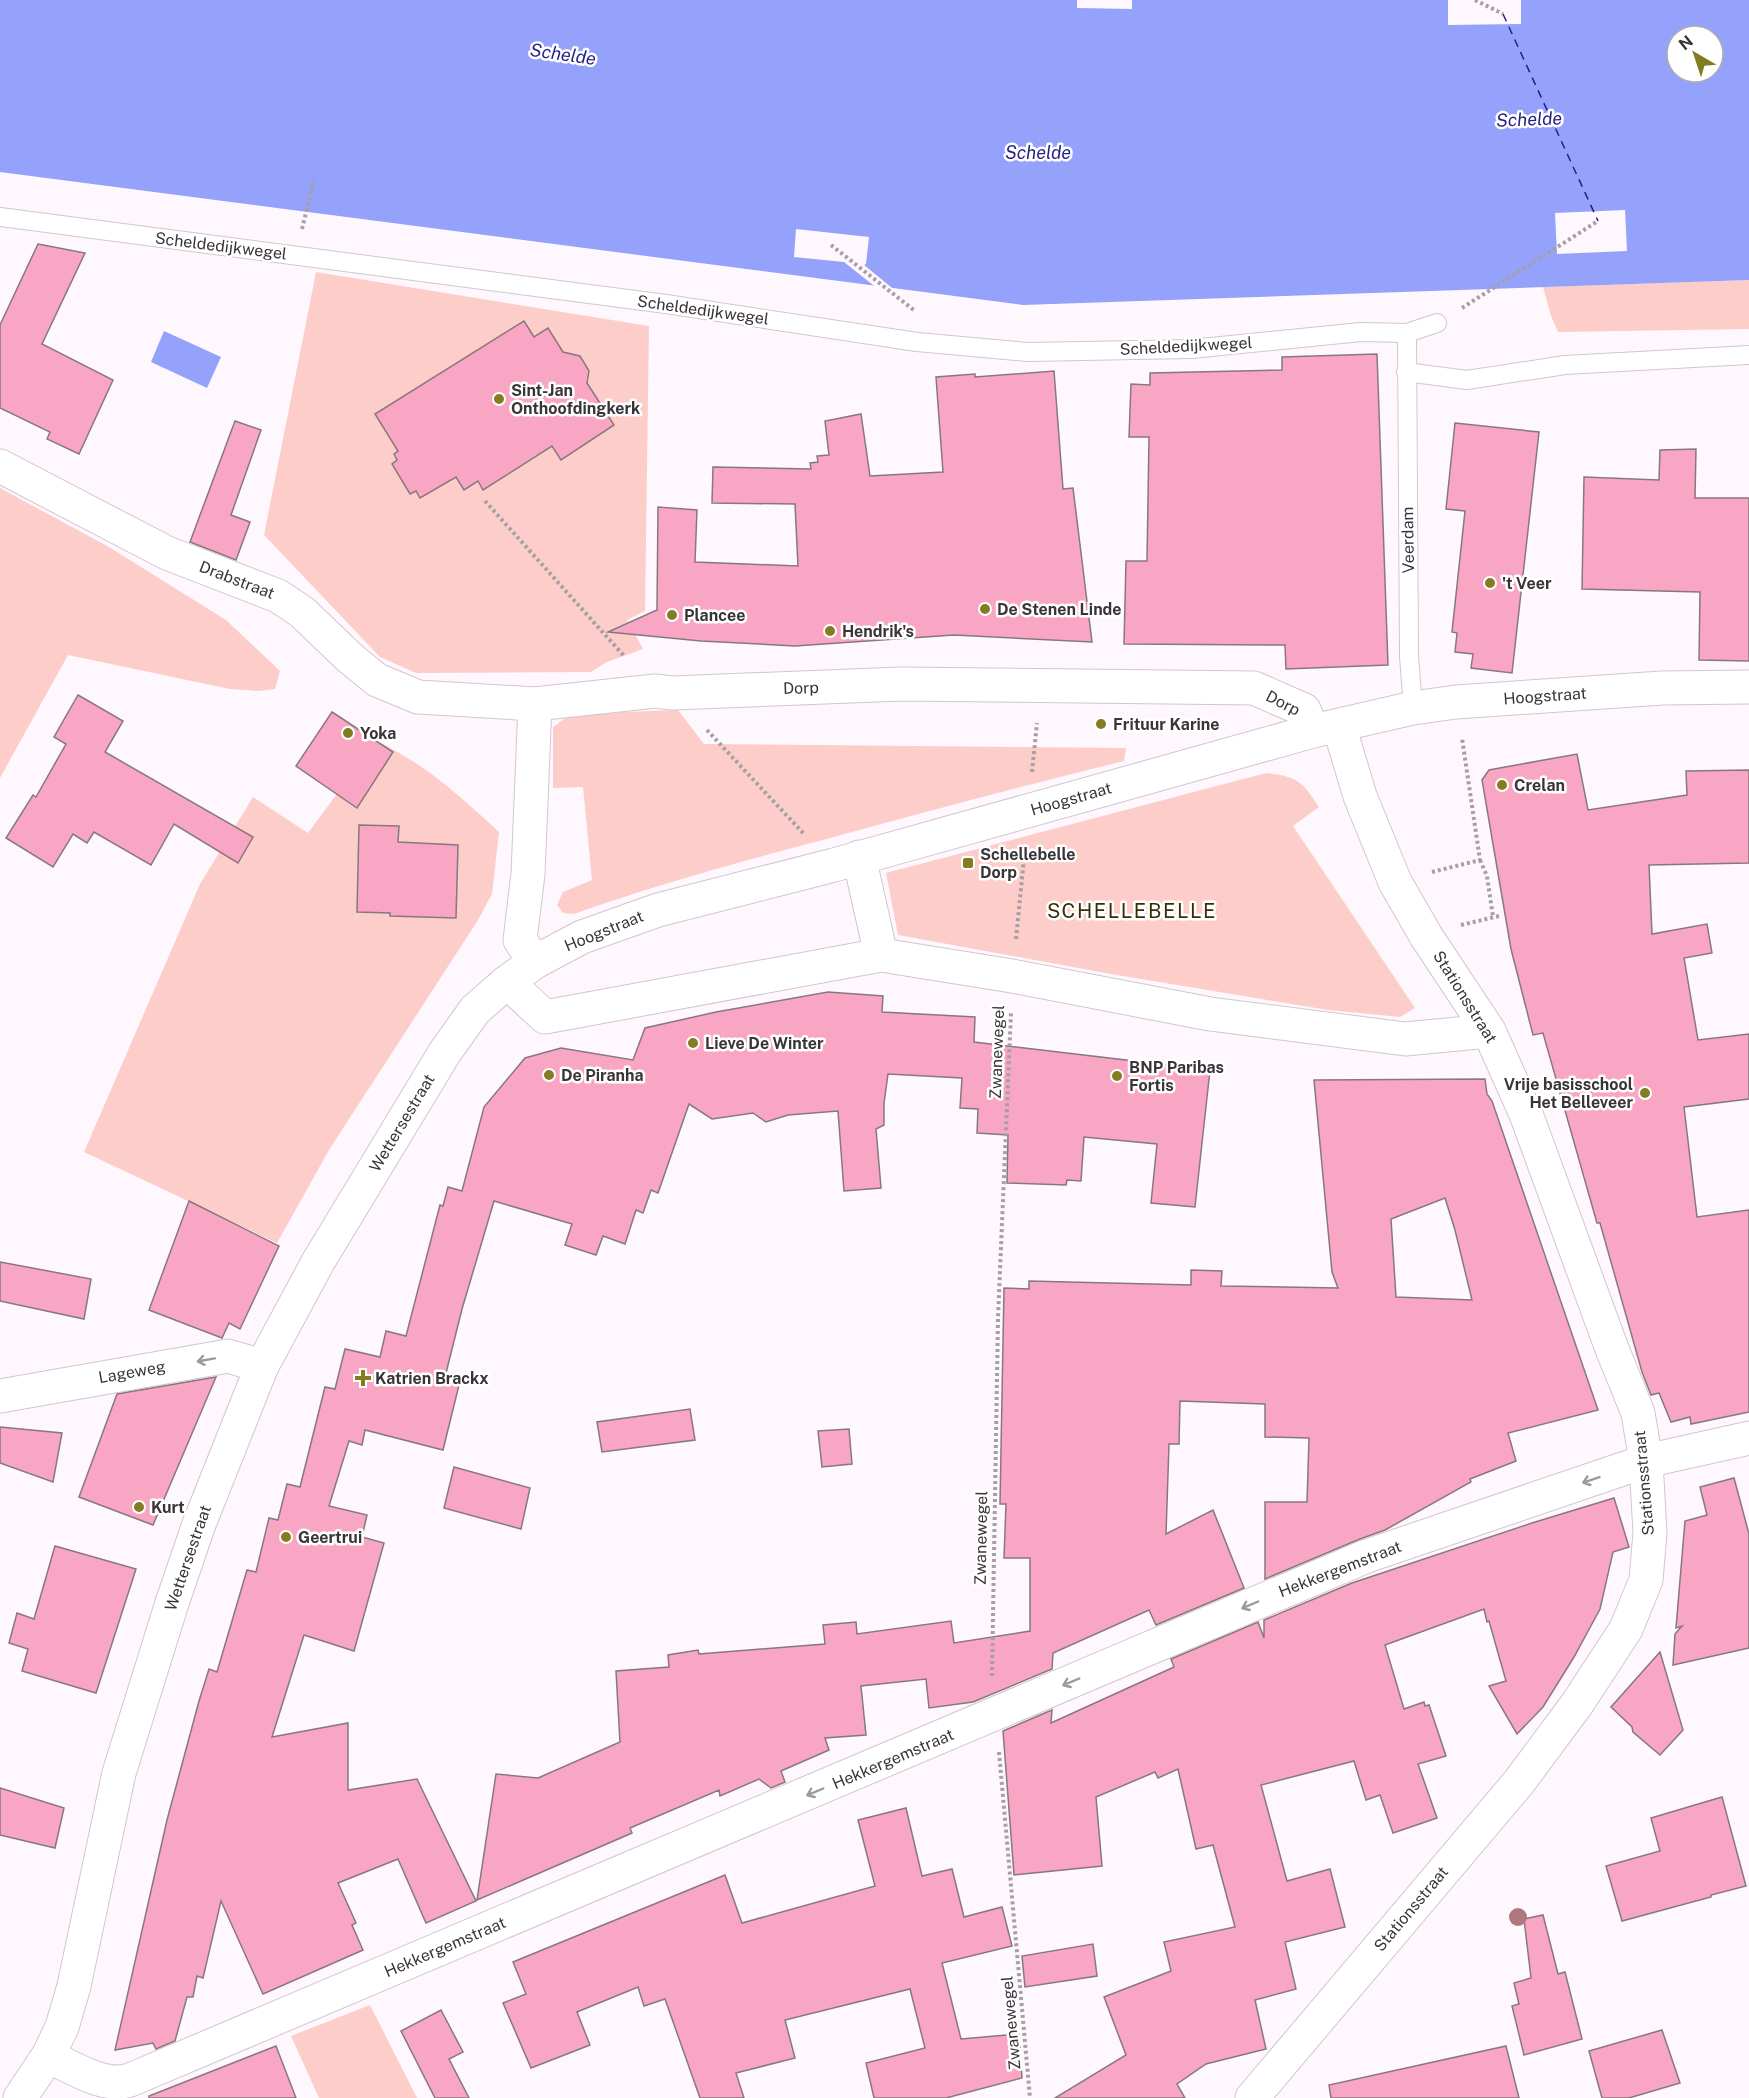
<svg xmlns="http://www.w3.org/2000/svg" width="1749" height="2098" font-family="'Public Sans',sans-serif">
<rect width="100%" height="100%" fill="#fff7fe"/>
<!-- green -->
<g fill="#fdcdc9" fill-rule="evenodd">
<path d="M316 272 649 326 645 611 627 620 643 649 607 662 591 672 416 673 380 657 264 535ZM523 321 534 337 563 352 580 356 589 371 587 383 614 425 561 460 552 446 483 490 477 482 464 490 456 477 419 496 416 491 410 494 392 464 397 460 394 454 398 451 375 414Z"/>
<polygon points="1749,280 1749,329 1558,332 1551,316 1543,287"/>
<polygon points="0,488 109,547 226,620 280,671 275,689 259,691 230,689 68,655 0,778"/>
<path d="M678 710 704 744 1126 748 1124 761C1026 785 928 811 830 838 744 861 658 884 574 914L563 913 557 905 563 892 592 880 583 787 553 788V727L571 714Z"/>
<path d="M376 741C423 762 461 797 499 832L492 894 478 920 329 1150 277 1243 84 1152 200 884 253 797 308 833Z"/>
<path d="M1266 773C1297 776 1303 782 1319 807L1293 826 1415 1008 1400 1017 1328 1010 1111 974 898 935 886 873Z"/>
<polygon points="370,2005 417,2098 319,2098 291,2036"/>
</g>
<!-- water -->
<g fill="#94a2fb" fill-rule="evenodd">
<path d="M0 0H1749V280L1023 305 0 172ZM1677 36H1713V72H1677Z"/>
<polygon points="164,331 221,357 207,388 151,362"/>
</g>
<!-- pier -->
<g fill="#fff7fe">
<polygon points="1077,0 1132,0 1132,9 1077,8"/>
<polygon points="1448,0 1521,0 1521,24 1448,25"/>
<polygon points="1625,210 1627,251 1557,254 1555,213"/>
<polygon points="796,229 869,237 866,264 864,265 897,292 878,289 844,262 794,257"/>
</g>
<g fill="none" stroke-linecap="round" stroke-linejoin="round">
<!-- ferry -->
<polyline stroke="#261f84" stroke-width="1.5" stroke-dasharray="8 6" stroke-linecap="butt" points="1503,14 1598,221"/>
</g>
<!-- building -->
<g fill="#f9a6c4" stroke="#87787d" stroke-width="1.5" fill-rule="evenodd">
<polygon points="38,244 85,253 42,344 113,380 79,454 47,439 50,432 0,408 0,325"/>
<polygon points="524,321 534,337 548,328 563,352 580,356 589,371 587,383 614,425 561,460 552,446 483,490 478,481 464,490 456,477 420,498 416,491 410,494 392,464 397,460 394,454 398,451 375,414"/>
<polygon points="1377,354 1388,665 1286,669 1285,645 1124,644 1126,561 1147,561 1149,437 1129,437 1131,384 1150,385 1150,373 1282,370 1282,357"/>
<polygon points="1054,371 1063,489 1073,488 1092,642 954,635 795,646 701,641 608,632 657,610 658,507 697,510 695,562 798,566 795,504 712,503 713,467 811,469 810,463 818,462 817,456 829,455 825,421 861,414 870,476 943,472 936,377 975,374 975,377"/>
<polygon points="235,421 261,430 231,515 250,522 236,560 190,542"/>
<polygon points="1455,423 1539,432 1512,673 1471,668 1473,654 1455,652 1457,633 1452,632 1465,511 1446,509"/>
<polygon points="1696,449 1695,498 1749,498 1749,661 1699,660 1700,592 1582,589 1584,477 1659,480 1660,450"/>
<polygon points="78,695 123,721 105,752 253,837 238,863 174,824 151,865 94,832 87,843 73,834 53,867 6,838 33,795 36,797 66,744 54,737"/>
<polygon points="332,712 393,752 357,808 296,766"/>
<polygon points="1577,754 1588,810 1687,795 1686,771 1749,770 1749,863 1649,865 1652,934 1707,924 1712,953 1684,958 1698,1040 1749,1034 1749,1099 1684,1107 1697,1217 1749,1210 1749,1412 1691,1424 1690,1417 1671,1422 1659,1393 1651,1395 1642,1372 1600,1223 1597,1223 1543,1033 1533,1035 1511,949 1482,780 1489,770"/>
<polygon points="359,825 399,826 398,842 458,845 456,918 390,916 390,913 357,912"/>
<polygon points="828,992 883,996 882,1012 975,1017 974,1042 1210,1070 1195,1207 1151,1203 1157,1144 1084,1137 1081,1181 1067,1180 1066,1185 1007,1183 1008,1135 977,1133 978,1109 960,1108 962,1078 888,1074 884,1103 884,1125 876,1129 881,1188 844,1191 838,1111 788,1115 766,1122 753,1113 712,1119 689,1104 658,1193 651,1190 643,1213 636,1210 625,1244 603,1236 596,1255 565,1245 572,1224 494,1201 462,1309 444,1381 459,1385 443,1450 365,1430 362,1445 349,1441 329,1506 367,1515 362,1537 384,1543 354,1651 304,1635 272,1737 348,1723 348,1790 417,1779 476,1901 426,1923 398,1859 338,1883 356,1923 352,1925 363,1950 263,1994 221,1901 203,1978 197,1976 193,1997 187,1997 175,2041 156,2049 153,2043 115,2050 167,1820 199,1701 209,1669 217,1672 247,1570 256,1572 269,1518 278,1520 287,1484 300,1487 325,1387 335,1389 345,1349 380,1357 386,1331 406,1336 440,1205 443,1206 448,1187 462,1191 484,1107 525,1058 561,1048 633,1060 645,1028 716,1012"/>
<path d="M1485 1079 1487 1094 1492 1101 1598 1410 1508 1433 1516 1461 1470 1479 1471 1482 1385 1530 1360 1539 1265 1579V1502H1307L1309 1438 1265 1437V1404L1180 1401 1179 1444H1169L1166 1534 1213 1510 1244 1588 1156 1625 1149 1610 1053 1653 1052 1669 973 1702 929 1708 926 1679 861 1686 866 1735 825 1738 829 1750 781 1771 785 1782 771 1788 759 1779 720 1796 719 1790 630 1828 632 1833 477 1900 496 1774 538 1778 620 1742 616 1671 669 1667 668 1655 698 1650 699 1654 825 1644 823 1625 856 1622 857 1634 951 1621 954 1643 1030 1631V1558H1004L1006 1504H1000L1004 1288 1029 1289V1281L1191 1285V1270L1222 1271 1221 1286 1338 1288 1332 1272 1314 1080ZM1445 1198 1455 1230 1472 1300 1396 1297 1391 1219Z"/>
<polygon points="189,1201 279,1246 240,1329 229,1323 222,1338 149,1310"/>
<polygon points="0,1262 91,1279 84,1319 0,1301"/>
<polygon points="216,1377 153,1525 79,1497 117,1394"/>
<polygon points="690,1409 695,1440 602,1452 597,1422"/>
<polygon points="0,1427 62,1433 53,1482 0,1463"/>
<polygon points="849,1429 852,1464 822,1467 818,1431"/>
<polygon points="454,1467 530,1488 521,1529 444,1508"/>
<polygon points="1734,1478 1749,1534 1749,1648 1673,1665 1675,1634 1682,1626 1676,1628 1685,1521 1707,1515 1700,1487"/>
<polygon points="1614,1498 1629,1547 1613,1552 1600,1609 1574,1657 1543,1707 1517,1734 1489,1686 1506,1681 1489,1621 1487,1622 1484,1609 1385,1645 1404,1709 1424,1702 1425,1706 1429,1705 1446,1756 1418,1764 1437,1818 1393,1833 1380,1795 1366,1800 1354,1761 1261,1785 1287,1881 1330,1869 1345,1927 1285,1942 1296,1989 1255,2000 1266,2049 1206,2064 1177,2084 1185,2098 1055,2098 1126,2055 1104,1997 1171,1971 1164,1942 1235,1927 1213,1845 1196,1849 1178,1769 1158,1778 1155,1772 1096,1797 1102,1866 1014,1875 1003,1731 1052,1710 1051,1723 1174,1667 1171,1659 1258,1622 1264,1638 1264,1620 1352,1583 1532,1523"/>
<polygon points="55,1546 136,1569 96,1693 22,1671 28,1649 9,1643 17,1613 34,1619"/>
<polygon points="1660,1652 1683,1730 1660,1755 1633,1732 1632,1727 1611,1707"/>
<polygon points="0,1788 64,1808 55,1848 0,1835"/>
<polygon points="1722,1797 1746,1886 1711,1895 1711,1897 1622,1921 1606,1866 1660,1851 1651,1818"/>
<polygon points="906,1808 922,1876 952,1869 964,1917 1002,1907 1012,1946 942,1963 961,2039 1019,2034 1022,2078 946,2098 874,2098 866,2063 925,2048 910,1989 785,2020 795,2058 736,2073 744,2098 700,2098 665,1999 644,2006 638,1987 577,2012 590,2045 531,2068 503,2003 526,1994 513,1962 725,1875 742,1923 875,1886 858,1820"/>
<polygon points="1543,1915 1558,1974 1565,1972 1582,2039 1524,2055 1512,2006 1519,2004 1514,1983 1531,1978 1524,1919"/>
<polygon points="1093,1944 1097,1976 1025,1987 1022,1956"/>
<polygon points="441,2010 463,2052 449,2059 469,2098 435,2098 401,2031"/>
<polygon points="1662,2030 1680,2083 1629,2098 1602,2098 1589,2051"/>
<polygon points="276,2046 296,2098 149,2098 149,2096"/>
<polygon points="1506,2046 1519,2098 1331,2098 1329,2085"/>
</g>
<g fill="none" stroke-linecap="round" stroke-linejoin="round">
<!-- service casing -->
<g stroke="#d2c5d0" stroke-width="20">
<g id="service">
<polyline points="0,217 666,304 917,342 1028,352 1191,349 1361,332 1407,333 1437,323"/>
<polyline points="1407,333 1409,656 1413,708"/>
<polyline points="1406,372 1467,380 1565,365 1749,355"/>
</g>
</g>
<!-- minor casing -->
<g stroke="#d2c5d0" stroke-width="35">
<g id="minor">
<polyline points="0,466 167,553 278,596 302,612 350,658 377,680 418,697 535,704 655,691 672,693 901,684 1254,688 1304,710 1313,731"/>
<polyline points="535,704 528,874 520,940 535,962"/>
<polyline points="859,857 881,955"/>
<polyline points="507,982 545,1017 881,955 1012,976 1210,1014 1405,1039 1489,1031"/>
<polyline points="0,1396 228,1356 262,1366"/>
<path d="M48 2056C72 2067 105 2089 130 2080L1367 1556 1646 1461 1749 1438"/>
</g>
</g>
<!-- tertiary casing -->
<g stroke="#d2c5d0" stroke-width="35">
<polyline id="tertiary" points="1252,2098 1519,1782 1577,1704 1626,1629 1646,1580 1650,1533 1646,1461 1638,1413 1612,1349 1526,1114 1489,1031 1426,936 1395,882 1360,796 1339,726"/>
</g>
<!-- secondary casing -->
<g stroke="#d2c5d0" stroke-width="35">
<polyline id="secondary" points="20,2098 48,2056 62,2027 74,1986 119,1773 172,1603 199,1524 262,1366 318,1262 445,1052 475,1010 507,982 535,962 582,937 658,910 834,865 1313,731 1413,708 1456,702 1662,688 1749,687"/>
</g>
<!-- path -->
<g stroke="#a69fa5" stroke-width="4" stroke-dasharray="3 3" stroke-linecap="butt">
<polyline points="1475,0 1503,14"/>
<polyline points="302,229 314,180"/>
<polyline points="831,245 915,311"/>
<polyline points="1462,308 1598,221"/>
<polyline points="485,501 625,657"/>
<polyline points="707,730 804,834"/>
<polyline points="1032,772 1037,723"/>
<polyline points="1480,860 1487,876 1493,917"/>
<polyline points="1432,872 1480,860 1462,738"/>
<polyline points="1461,925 1499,916"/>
<polyline points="1016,939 1025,848"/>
<polyline points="992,1676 998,1318 1011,1012"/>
<polyline points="999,1752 1030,2098"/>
</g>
<!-- service -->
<use href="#service" stroke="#fff" stroke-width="18"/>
<!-- minor -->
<use href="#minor" stroke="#fff" stroke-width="33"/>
<!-- tertiary -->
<use href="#tertiary" stroke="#fff" stroke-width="33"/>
<!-- secondary -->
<use href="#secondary" stroke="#fff" stroke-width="33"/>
</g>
<!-- trees -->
<circle fill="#af777e" cx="1518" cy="1917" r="9"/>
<!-- one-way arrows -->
<defs><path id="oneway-shaft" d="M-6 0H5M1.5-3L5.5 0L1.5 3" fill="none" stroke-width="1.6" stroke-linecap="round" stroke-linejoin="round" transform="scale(1.5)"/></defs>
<g stroke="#9c9a9c">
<use href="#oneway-shaft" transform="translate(206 1360) rotate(170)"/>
<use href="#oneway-shaft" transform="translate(1591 1480) rotate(161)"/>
<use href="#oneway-shaft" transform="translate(1250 1605) rotate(157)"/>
<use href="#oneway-shaft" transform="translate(1071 1682) rotate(157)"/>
<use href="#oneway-shaft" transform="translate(815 1792) rotate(157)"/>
</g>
<!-- markers -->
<g fill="#837c22" stroke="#fff" stroke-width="2">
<circle cx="499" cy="399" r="6"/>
<circle cx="1490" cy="583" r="6"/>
<circle cx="985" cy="609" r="6"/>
<circle cx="672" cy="615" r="6"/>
<circle cx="830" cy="631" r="6"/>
<circle cx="1101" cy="724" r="6"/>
<circle cx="348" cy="733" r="6"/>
<circle cx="1502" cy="785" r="6"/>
<rect x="962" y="857" width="12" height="12" rx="3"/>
<circle cx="693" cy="1043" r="6"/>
<circle cx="549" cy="1075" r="6"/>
<circle cx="1117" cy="1076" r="6"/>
<circle cx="1645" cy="1093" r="6"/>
<path d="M360 1369h6v6h6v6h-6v6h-6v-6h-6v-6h6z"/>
<circle cx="139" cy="1507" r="6"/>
<circle cx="286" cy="1537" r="6"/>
</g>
<g text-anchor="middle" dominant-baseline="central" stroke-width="5" stroke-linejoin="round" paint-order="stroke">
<!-- street labels -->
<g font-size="16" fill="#393438" stroke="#fff">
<text transform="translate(221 246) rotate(7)">Scheldedijkwegel</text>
<text transform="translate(703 310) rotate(8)">Scheldedijkwegel</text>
<text transform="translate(1186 346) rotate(-3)">Scheldedijkwegel</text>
<text transform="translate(1408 540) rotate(-91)">Veerdam</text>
<text transform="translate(237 580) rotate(21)">Drabstraat</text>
<text transform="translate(801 688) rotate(-2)">Dorp</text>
<text transform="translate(1545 696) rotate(-4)">Hoogstraat</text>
<text transform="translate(1283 703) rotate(27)">Dorp</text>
<text transform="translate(1071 799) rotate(-16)">Hoogstraat</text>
<text transform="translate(604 931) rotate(-22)">Hoogstraat</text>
<text transform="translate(1465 997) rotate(58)">Stationsstraat</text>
<text transform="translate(997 1052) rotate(-88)">Zwanewegel</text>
<text transform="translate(402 1123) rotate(-59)">Wettersestraat</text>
<text transform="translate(132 1372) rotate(-10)">Lageweg</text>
<text transform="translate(1644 1483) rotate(-95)">Stationsstraat</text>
<text transform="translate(981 1538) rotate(-89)">Zwanewegel</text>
<text transform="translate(188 1558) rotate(-71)">Wettersestraat</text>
<text transform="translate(1340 1569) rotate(-21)">Hekkergemstraat</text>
<text transform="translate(893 1759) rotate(-23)">Hekkergemstraat</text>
<text transform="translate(1411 1909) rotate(-50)">Stationsstraat</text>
<text transform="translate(445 1947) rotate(-23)">Hekkergemstraat</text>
<text transform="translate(1011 2023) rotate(-95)">Zwanewegel</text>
</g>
<!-- poi labels -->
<g font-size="16" font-weight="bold" fill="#393438" stroke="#fff" text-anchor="start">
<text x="511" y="390">Sint-Jan<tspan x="511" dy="18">Onthoofdingkerk</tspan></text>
<text x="1502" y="583">'t Veer</text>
<text x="997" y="609">De Stenen Linde</text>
<text x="684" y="615">Plancee</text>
<text x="842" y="631">Hendrik's</text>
<text x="1113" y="724">Frituur Karine</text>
<text x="360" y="733">Yoka</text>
<text x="1514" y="785">Crelan</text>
<text x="980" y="854">Schellebelle<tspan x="980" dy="18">Dorp</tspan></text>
<text x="705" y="1043">Lieve De Winter</text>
<text x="1129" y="1067">BNP Paribas<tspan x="1129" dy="18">Fortis</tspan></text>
<text x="561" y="1075">De Piranha</text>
<text x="1633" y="1084" text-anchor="end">Vrije basisschool<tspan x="1633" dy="18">Het Belleveer</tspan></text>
<text x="375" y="1378">Katrien Brackx</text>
<text x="151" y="1507">Kurt</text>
<text x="298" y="1537">Geertrui</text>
</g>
<!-- water labels -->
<g font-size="18" font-style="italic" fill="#261f84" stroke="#fff">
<text transform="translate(563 54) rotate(8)">Schelde</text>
<text transform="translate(1529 119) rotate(-2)">Schelde</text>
<text x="1038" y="152">Schelde</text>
</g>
<!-- quarter labels -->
<g font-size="20" letter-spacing="1.5" fill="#333004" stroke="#fff">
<text x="1132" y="911">SCHELLEBELLE</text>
</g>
</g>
<!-- north arrow -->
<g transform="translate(1695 54) rotate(321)"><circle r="28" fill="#ffffff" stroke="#b0aeaf" stroke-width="1.5"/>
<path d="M0-4.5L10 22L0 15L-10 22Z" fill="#837c22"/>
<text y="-9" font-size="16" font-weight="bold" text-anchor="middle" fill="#393438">N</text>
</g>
</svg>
